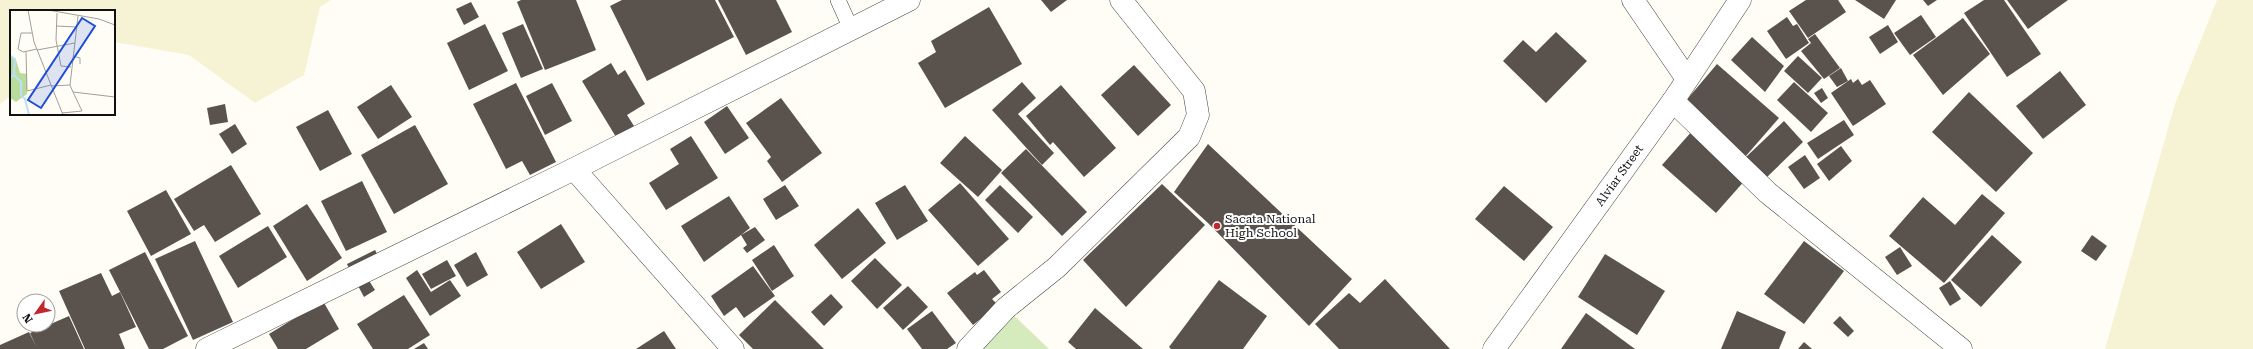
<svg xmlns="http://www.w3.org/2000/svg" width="2253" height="349" font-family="'Roboto Serif',serif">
<rect width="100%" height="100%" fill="#fffdf5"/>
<!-- farmland -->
<g fill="#f6f3d4">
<polygon points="0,0 331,0 320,7 304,75 255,103 189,55 114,42 114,11 11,11 11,96 0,104"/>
<polygon points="2217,0 2253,0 2253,349 2105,349 2175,104"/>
</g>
<!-- green -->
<polygon fill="#d5ebbd" points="1006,308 1049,349 968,349"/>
<!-- building -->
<g fill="#5a524d">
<polygon points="521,0 576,0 596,50 545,70 517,2"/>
<polygon points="622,0 715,0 734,37 647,81 610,6"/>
<polygon points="718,0 776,0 792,32 746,55"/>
<polygon points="1041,0 1067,0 1051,12"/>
<polygon points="1806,0 1838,0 1846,12 1808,38 1789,11"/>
<polygon points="1855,0 1896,0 1884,19"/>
<polygon points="1923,0 1937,0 1928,6"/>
<polygon points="1984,0 2004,0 2041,54 2007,77 1964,13"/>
<polygon points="2007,0 2068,0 2028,29"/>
<polygon points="471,2 479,17 464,25 456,9"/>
<polygon points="989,7 1022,64 945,108 918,63 936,52 931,41"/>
<polygon points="1921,15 1936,37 1910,55 1894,33"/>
<polygon points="1787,17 1793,26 1797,24 1809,43 1786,59 1767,31"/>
<polygon points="1963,18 1990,54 1943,95 1913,55"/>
<polygon points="485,24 508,71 469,90 447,43"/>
<polygon points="523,24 543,69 521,78 502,33"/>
<polygon points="1888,25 1898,42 1880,54 1869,37"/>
<polygon points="1556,32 1587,61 1546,103 1503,61 1523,40 1536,52"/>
<polygon points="1815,34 1840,68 1824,79 1801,51 1811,43 1808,39"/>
<polygon points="1752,37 1784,66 1765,92 1731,60"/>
<polygon points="1798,56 1822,78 1808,93 1784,71"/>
<polygon points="611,63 618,75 625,70 645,104 627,115 634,126 616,137 582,81"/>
<polygon points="1717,64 1779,118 1745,157 1684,103"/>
<polygon points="1134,65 1171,105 1138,136 1101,95"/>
<polygon points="1841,68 1848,81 1837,87 1829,76"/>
<polygon points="2060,71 2086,105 2043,139 2016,106"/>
<polygon points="1851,79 1853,83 1858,79 1862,85 1870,80 1886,104 1853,126 1831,93"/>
<polygon points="1022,82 1036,98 1018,114 1054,153 1042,165 992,110"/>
<polygon points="1794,82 1828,113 1811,132 1777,100"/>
<polygon points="516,83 556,162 530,175 522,161 506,169 473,104"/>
<polygon points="552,83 572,121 545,135 526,96"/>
<polygon points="391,85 412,117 378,139 357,107"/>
<polygon points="1061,85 1116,148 1084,177 1053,142 1050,145 1026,116"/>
<polygon points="1822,88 1828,98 1821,103 1814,93"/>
<polygon points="1969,92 2033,153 1996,192 1932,132"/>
<polygon points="781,98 822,153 782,182 767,161 771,157 746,123"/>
<polygon points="225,104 228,122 210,125 207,108"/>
<polygon points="727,106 749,138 725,154 704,122"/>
<polygon points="328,110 352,154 320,171 296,127"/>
<polygon points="1844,120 1854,135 1818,159 1807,143"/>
<polygon points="1784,121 1803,142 1766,178 1746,157"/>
<polygon points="235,124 247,144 232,154 219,134"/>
<polygon points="415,125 448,184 394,214 361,155"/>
<polygon points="1693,130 1747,178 1716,213 1662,165"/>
<polygon points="691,136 718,178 666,210 649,183 679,164 670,149"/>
<polygon points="965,136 1002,170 978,197 940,163"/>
<polygon points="1208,144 1352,279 1309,326 1208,223 1174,192"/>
<polygon points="1841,146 1852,161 1829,181 1817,164"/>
<polygon points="1026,149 1087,212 1062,236 1001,173"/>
<polygon points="1805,155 1820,178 1804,189 1788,167"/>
<polygon points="231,165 261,214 215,242 204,225 194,231 174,199"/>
<polygon points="362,181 387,232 346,251 321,201"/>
<polygon points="960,183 1009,239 978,266 928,210"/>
<polygon points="1162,184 1205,225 1126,307 1083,260"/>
<polygon points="785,185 799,206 776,220 763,199"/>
<polygon points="905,185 928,221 897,240 875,203"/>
<polygon points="1000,185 1033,217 1018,233 985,200"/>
<polygon points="1504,186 1553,227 1524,261 1475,219"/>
<polygon points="166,190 191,234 151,256 127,211"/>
<polygon points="1982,194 2005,213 1944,283 1889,236 1923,197 1955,225"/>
<polygon points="729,196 750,228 741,235 755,227 765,240 747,253 743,248 747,245 741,235 704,262 681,226"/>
<polygon points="307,204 342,258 307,281 273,226"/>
<polygon points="858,208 886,243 842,279 814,245"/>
<polygon points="561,224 585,262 541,289 517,252"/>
<polygon points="268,226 287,257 238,288 219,256"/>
<polygon points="1992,235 2022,262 1981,307 1951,280"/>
<polygon points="2092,235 2107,246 2096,261 2081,251"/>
<polygon points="195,241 233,322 193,340 155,259"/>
<polygon points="1804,241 1844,271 1804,324 1764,294"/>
<polygon points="774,245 794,276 772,291 752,260"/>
<polygon points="1900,247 1912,266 1897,275 1885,257"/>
<polygon points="375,250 381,261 352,275 347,264"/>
<polygon points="145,252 188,336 163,349 149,349 109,270"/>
<polygon points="476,252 488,275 467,287 454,265"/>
<polygon points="1605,254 1665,291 1637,335 1578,297"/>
<polygon points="875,258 902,285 877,309 851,281"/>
<polygon points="447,260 456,276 431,289 422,274"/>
<polygon points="753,266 775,296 744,318 736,307 724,316 711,296"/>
<polygon points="417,270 431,292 450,280 461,296 430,316 406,278"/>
<polygon points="984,270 1001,292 992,299 998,305 973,325 947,293 975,272 977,275"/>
<polygon points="101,273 112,296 120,292 136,327 119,334 125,349 85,349 59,291"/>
<polygon points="366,276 375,290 364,297 356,282"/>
<polygon points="1385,279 1450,349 1339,349 1315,324 1349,293 1360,303"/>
<polygon points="1219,280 1267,316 1243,349 1171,349 1169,347"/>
<polygon points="1950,281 1961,299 1950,306 1939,288"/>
<polygon points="908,286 928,307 903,330 883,308"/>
<polygon points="831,294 843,307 824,326 811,312"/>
<polygon points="404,295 430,335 408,349 373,349 357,324"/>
<polygon points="775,300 824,349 753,349 739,335"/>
<polygon points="323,301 339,329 306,349 278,349 269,334"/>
<polygon points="1095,308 1143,349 1076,349 1068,342"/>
<polygon points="932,311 956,343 947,349 922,349 907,329"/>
<polygon points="1737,311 1786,332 1779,349 1721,349"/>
<polygon points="1586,313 1635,349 1561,349"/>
<polygon points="69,316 84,349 0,349 0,345 29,332 36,346 30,333"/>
<polygon points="1840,316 1854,331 1848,337 1833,323"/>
<polygon points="664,331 676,349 636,349"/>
<polygon points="1804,342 1812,349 1798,349"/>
<polygon points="424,343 428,349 414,349"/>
</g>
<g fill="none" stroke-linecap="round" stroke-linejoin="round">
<!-- service casing -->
<g stroke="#444" stroke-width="16">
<polyline id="service" points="838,0 851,29"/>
</g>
<!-- minor casing -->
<g stroke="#444" stroke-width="23">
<g id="minor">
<polyline points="1633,0 1687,79"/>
<polyline points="1673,101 1768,193 1961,349"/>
<polyline points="574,169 733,349"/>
<polyline points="207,349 574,169 909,0"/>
<polyline points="968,349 1006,308 1057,267 1189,137 1198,115 1194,91 1121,0"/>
</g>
</g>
<!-- tertiary casing -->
<g stroke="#444" stroke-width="23">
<g id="tertiary">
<path id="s1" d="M1494 349 1673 101 1740 0"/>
</g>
</g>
<!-- service -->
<use href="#service" stroke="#fff" stroke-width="15"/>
<!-- minor -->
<use href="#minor" stroke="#fff" stroke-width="22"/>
<!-- tertiary -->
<use href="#tertiary" stroke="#fff" stroke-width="22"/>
</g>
<!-- markers -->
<circle fill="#c4262e" stroke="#fff" stroke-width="1.5" cx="1217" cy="226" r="4"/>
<g text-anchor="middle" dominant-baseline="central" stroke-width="4" stroke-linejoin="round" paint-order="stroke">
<!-- street labels -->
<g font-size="12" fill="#111" stroke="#fff">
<text stroke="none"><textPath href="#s1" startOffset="214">Alviar Street</textPath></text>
</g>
<!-- poi labels -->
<g font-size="12" fill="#111" stroke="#fff" text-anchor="start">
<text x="1225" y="219">Sacata National<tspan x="1225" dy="14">High School</tspan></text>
</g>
</g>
<!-- overview -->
<g transform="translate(10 10)">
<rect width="105" height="105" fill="#fffdf5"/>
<path d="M0 44 6 50 10 63 17 64V84L6 92 0 88Z" fill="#b9dc9c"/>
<path fill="none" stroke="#b9e0f7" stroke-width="2" d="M0 46 5 49 4 65 0 68M4 65 11 72V85L15 89 19 105"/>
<path fill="none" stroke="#a09f9a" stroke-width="1" d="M18 0 24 32 53 105M38 0 89 9 105 15M47 3 46 30 51 56 61 57M46 16 67 17M22 23H11L8 39 13 42 27 39M27 40 65 33M16 42 17 81 41 75M63 46 70 48V54M60 75 63 82 105 87M41 76 60 75 68 6M52 103 72 101 63 82"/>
<path fill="#1d4ed8" fill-opacity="0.15" stroke="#1d4ed8" stroke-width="2" d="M72 8 85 16 31 98 18 90Z"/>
<rect width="105" height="105" fill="none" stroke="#111" stroke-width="2"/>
</g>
<!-- north arrow -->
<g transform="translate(36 313) rotate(237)"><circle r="19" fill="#ffffff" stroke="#a0a0a0"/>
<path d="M0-3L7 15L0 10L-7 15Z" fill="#c4262e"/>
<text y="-6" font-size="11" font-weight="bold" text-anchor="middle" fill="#111111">N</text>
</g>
</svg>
